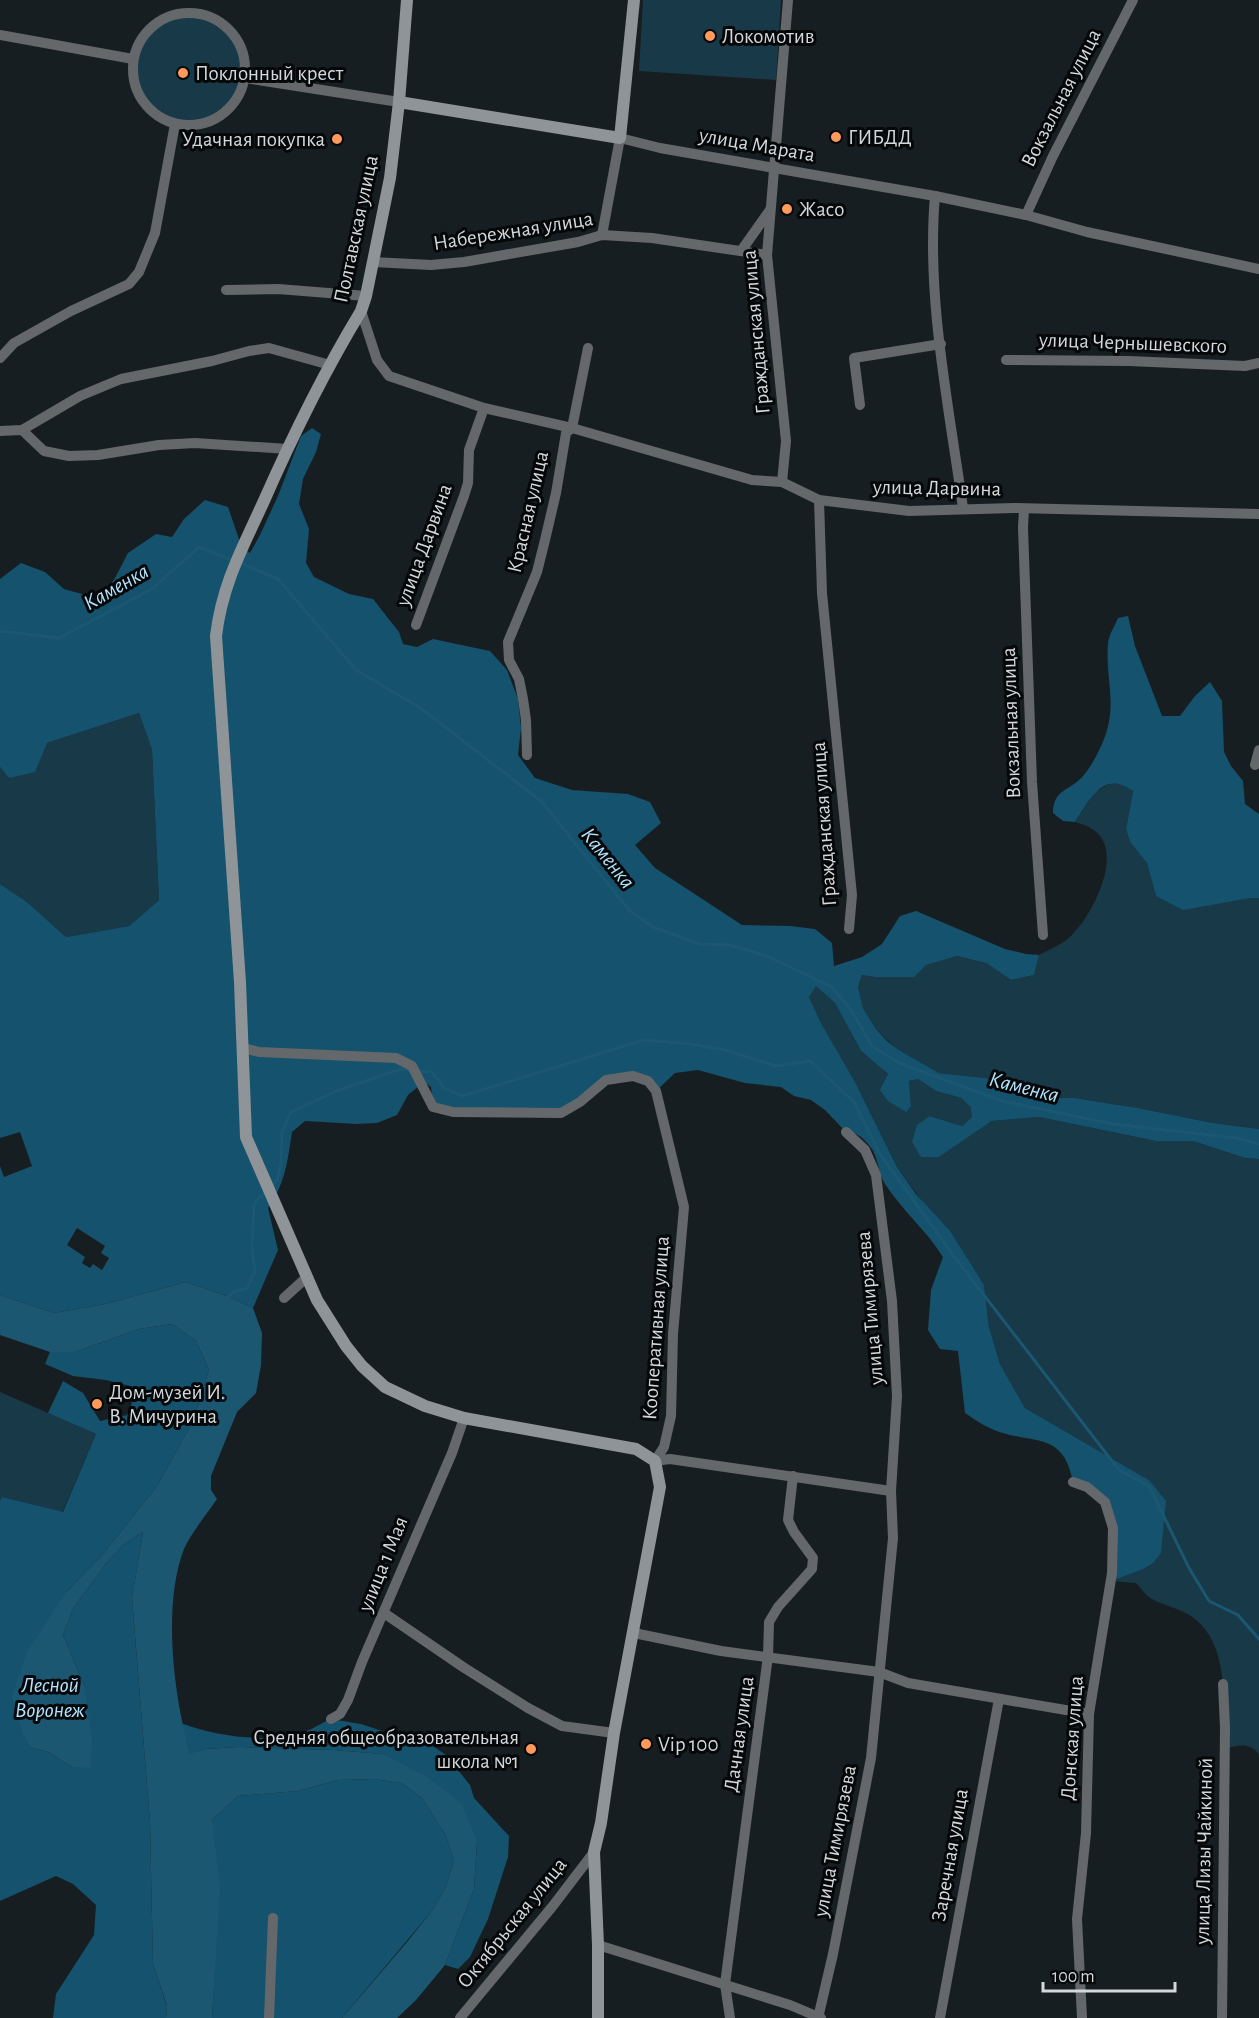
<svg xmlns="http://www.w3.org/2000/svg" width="1259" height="2018" font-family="'Alegreya Sans',sans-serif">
<rect width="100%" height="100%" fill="#171e21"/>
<!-- green -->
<g fill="#183948">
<polygon points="643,0 781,0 776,80 639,71"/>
<circle cx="189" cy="69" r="56"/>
<polygon points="139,713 152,750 159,900 129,926 66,937 27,902 0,884 0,767 9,778 47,743"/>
<path d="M1111 783 1124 784 1133 791 1126 829 1130 842 1147 863 1156 896 1259 898V1129L1213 1123 1138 1108 1075 1098H1045L985 1078 939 1073 899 1050 887 1040 876 1029 863 1008 858 987 862 975 875 977 957 956 986 963 1011 980 1034 975 1039 955C1050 949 1063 944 1071 936 1091 917 1118 864 1102 839 1096 829 1086 825 1075 822L1095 792Z"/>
<path d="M816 985 835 1003 861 1051 888 1074 885 1082 911 1106 909 1081 918 1079 936 1091 961 1098 972 1107V1117L962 1126 931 1116 939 1157 992 1121 1039 1117 1156 1141H1193L1245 1158 1259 1159V1754C1249 1742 1238 1745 1224 1749 1223 1706 1231 1643 1191 1616 1179 1608 1165 1606 1152 1599 1146 1596 1141 1588 1136 1583L1111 1581 1153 1563 1149 1480 1025 1408 1000 1364 989 1327 984 1285 897 1167 854 1080 821 1023 809 997Z"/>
<polygon points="0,1392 96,1434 62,1513 2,1497 0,1501"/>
</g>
<!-- forest -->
<g fill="#15526d" fill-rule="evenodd">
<path d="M312 428 321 434 316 452 303 479 299 504 309 529 306 563 314 577 349 594 373 599 399 632 403 644 417 647 433 639 490 651 507 670 518 699 521 728 518 755 535 778 572 790 628 794 650 802 661 823 635 845 655 868 742 925 790 926 815 929 832 943 834 966 862 957 882 944 900 916 916 911 1005 949 1026 954 1039 955 1034 975 1011 980 986 963 957 956 926 965 914 977H875L862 975 858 987 863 1008 876 1029 887 1041 899 1050 939 1073 985 1078 1045 1098H1075L1138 1108 1213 1123 1259 1129V1159L1245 1158 1193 1141H1156L1039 1117 992 1121 939 1157H921L912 1142 917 1125 930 1116 962 1126 972 1117 971 1107 961 1098 936 1091 918 1079 909 1081 911 1106 906 1112 888 1101 880 1090 888 1074 861 1051 835 1003 816 986 809 997 821 1023 854 1080 897 1167 916 1194 950 1231 984 1285 989 1327 1000 1364 1025 1408 1149 1480 1166 1501 1161 1553 1153 1563 1143 1569 1111 1581 1113 1528 1105 1502 1073 1482C1063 1429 1031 1445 994 1430 984 1426 974 1419 965 1413L958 1351 940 1349 928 1330 931 1290 943 1257C926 1230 902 1210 885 1184 878 1173 878 1158 872 1149 865 1140 858 1131 846 1132L825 1110 811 1100 794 1096 781 1087 745 1083 698 1070 675 1073 656 1091 648 1081 618 1077 561 1113 433 1107 431 1087 424 1082 408 1095 397 1115 377 1123 357 1124 305 1121 292 1132C288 1159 285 1185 268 1208L278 1250 253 1308 224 1295 186 1282 105 1304 54 1313 0 1295V1166L4 1177 32 1166 20 1132 0 1138V884L27 902 66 937 129 926 159 900 152 750 139 713 47 743 35 772 9 778 0 767V579L21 563 45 572 64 589 100 599 115 578 128 553 156 534 172 537 184 519 205 500 228 507 242 548 250 553 260 535 278 496 301 436ZM77 1228 105 1246 101 1253 109 1258 102 1270 93 1264 90 1268 82 1263 85 1257 67 1245Z"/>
<path d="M1128 616 1135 646 1162 716H1180L1195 696 1210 682 1222 701 1224 752 1231 766 1243 781 1245 804 1259 814V898H1250L1183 910 1156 896 1147 863 1130 842 1126 829 1133 791C1103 769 1090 800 1075 822L1063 821 1053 813C1053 789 1070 791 1083 776 1091 767 1097 755 1102 744 1119 706 1105 680 1108 644 1108 636 1115 626 1118 618Z"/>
<polygon points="172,1324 196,1341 209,1370 193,1421 157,1486 103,1554 66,1592 31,1748 48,1752 72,1767 84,1685 63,1635 74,1607 105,1565 123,1545 143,1532 132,1598 150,1822 153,1965 167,2006 166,2018 53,2018 56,1994 94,1935 96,1905 73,1884 56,1876 0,1901 0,1501 2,1497 63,1512 96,1434 48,1413 63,1381 83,1393 100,1421 127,1415 138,1388 106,1380 73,1376 45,1364 50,1352 75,1352 139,1329"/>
<path d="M331 1719 361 1724 388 1733 427 1742 446 1755 470 1785 474 1798 509 1836 508 1857 488 1919 470 1957 458 1969 445 1965 474 1889 477 1841 383 1754 333 1750 239 1747 206 1749 190 1755 181 1723C216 1736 254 1741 292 1736 305 1734 319 1724 331 1719Z"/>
<polygon points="374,1779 401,1783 421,1797 446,1836 454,1860 445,1889 431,1912 342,2018 212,2018 215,1961 212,1820 238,1796 298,1791 338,1780"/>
</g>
<!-- water -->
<path fill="#1c5772" d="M186 1282 224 1295 253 1308 262 1333 261 1365 256 1393 237 1412 211 1476V1490L217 1499C207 1514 191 1533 184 1549 162 1606 174 1697 190 1754L206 1749 239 1747 333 1750 383 1754 427 1777 462 1804 477 1841 474 1889 445 1965 416 2000 397 2018H342L407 1942 431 1912 445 1889 454 1860 446 1836 421 1797 401 1783 374 1779 338 1780 298 1791 238 1796 212 1820 220 1887 212 2018H166L167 2005 153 1965 150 1822 132 1598 143 1532 123 1545 105 1565 74 1607 63 1635 84 1685 92 1740 90 1768 72 1767 48 1752 31 1748 23 1734 12 1697 27 1652 66 1592 103 1554 157 1486 193 1421 209 1370 196 1341 172 1324 139 1329 75 1352H50L0 1335V1295L54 1313 105 1304Z"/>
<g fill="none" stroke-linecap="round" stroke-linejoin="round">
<!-- stream -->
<g stroke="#1c5772" stroke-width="3">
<polyline points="240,563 278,579 356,670 422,709 542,802 629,910 653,927 700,944 730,945 767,956 832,987 851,1010 872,1046 899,1063 1002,1101 1113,1124 1236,1138 1259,1144"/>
<polyline points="0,631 59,638 152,589 199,547 234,561"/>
<polyline points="418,1071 432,1072 444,1088 462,1096 644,1040 690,1044 725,1050 776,1066 810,1061 854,1102 880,1154 953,1255 1102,1448 1119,1470 1149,1486 1189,1568 1209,1601 1238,1615 1259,1639"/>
<polyline points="272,1186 277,1180 281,1162 282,1132 291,1112 336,1091 401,1069 412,1070"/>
<polyline points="227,1298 233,1292 247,1288 255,1272 252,1249 254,1204 265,1192"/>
</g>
<!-- street -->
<g stroke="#65686a" stroke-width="10">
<circle cx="189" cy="69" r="56"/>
<polyline points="0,35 133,59"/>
<polyline points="245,78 399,102"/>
<path d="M935 196C926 297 949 407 963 508"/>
<polyline points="1026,215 1053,156 1133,0"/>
<polyline points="602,235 620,138 660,148 935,196 1026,215 1087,232 1259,269"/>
<polyline points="741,251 770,210"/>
<polyline points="373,262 431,265 464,262 578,242 602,235 652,238 767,255"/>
<polyline points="226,290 278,289 366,296"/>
<polyline points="361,311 377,360 389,376 484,408 572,428 752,480 782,482 819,500 909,511 1014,508 1259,514"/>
<polyline points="0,358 14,343 71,311 129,284 139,272 155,233 175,124"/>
<polyline points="1006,360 1129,361 1245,366 1259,363"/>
<polyline points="860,405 854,358 941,344"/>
<polyline points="22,430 44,451 69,456 98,455 159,445 195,443 288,449"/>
<polyline points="0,431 22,430 80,396 121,379 212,361 249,351 269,348 330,365"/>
<polyline points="782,482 786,441 767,255 788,0"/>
<polyline points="819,500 822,593 852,895 849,929"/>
<polyline points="1024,509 1023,528 1032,782 1043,935"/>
<polyline points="416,625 464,496 468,483 469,450 484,408"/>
<polyline points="527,755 526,720 523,699 519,679 509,660 508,642 537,572 545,540 556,493 566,433 572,428 588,348"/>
<polyline points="1255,765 1259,750"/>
<polyline points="243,1048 259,1052 396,1058 412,1066 433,1107 453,1112 561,1113 580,1102 606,1080 633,1076 648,1081 656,1091 684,1207 673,1334 671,1416 664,1447 655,1461"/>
<polyline points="284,1298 307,1277"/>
<polyline points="655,1461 670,1459 891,1491"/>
<polyline points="1073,1482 1087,1487 1105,1502 1113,1528 1112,1573 1089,1714 1086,1833 1077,1919 1082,2018"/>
<polyline points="384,1613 463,1667 528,1708 562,1726 614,1733"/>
<polyline points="634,1633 721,1651 879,1672 908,1683 1089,1714"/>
<polyline points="331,1719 340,1714 348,1700 362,1662 452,1453 464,1418"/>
<polyline points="598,1945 790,2005 821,2018"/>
<polyline points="269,2018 273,1918"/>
<polyline points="460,2018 552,1907 594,1852"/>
<polyline points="730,2018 725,1984 768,1656 769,1622 778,1607 812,1569 813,1558 794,1532 788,1520 793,1476"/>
<polyline points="818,2018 833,1954 871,1758 893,1538 891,1491 897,1396 892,1301 876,1175 865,1150 846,1132"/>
<polyline points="940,2018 999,1699"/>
<polyline points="1222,2018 1225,1728 1223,1684"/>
</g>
<!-- secondary -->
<g stroke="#8e9497" stroke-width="12">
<path d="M407 0 399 102 390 178 366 296 361 311C324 372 292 437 263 503 242 549 222 585 216 636L240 982 246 1137 317 1300 346 1346 362 1366 385 1387 425 1406 464 1418 636 1449 655 1461 660 1487 614 1733 601 1823 594 1852 598 1945V2018"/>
<polyline points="399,102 620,138 634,0"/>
</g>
</g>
<!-- markers -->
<g fill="#ff9a5b" stroke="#050709" stroke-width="2">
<circle cx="710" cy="36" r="6"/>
<circle cx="183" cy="73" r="6"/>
<circle cx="836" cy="137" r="6"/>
<circle cx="337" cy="139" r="6"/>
<circle cx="787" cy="209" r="6"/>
<circle cx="97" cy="1404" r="6"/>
<circle cx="646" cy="1744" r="6"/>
<circle cx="531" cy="1749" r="6"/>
</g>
<g text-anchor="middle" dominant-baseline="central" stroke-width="6" stroke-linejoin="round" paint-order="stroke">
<!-- poi labels -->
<g font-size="21" fill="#d3d8da" stroke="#050709" text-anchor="start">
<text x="722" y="36">Локомотив</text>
<text x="195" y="73">Поклонный крест</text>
<text x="848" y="137">ГИБДД</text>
<text x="325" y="139" text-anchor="end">Удачная покупка</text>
<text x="799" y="209">Жасо</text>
<text x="109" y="1392">Дом-музей И.<tspan x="109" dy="24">В. Мичурина</tspan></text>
<text x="519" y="1737" text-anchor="end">Средняя общеобразовательная<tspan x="519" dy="24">школа №1</tspan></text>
<text x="658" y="1744">Vip 100</text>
</g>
<!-- street labels -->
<g font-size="21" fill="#d3d8da" stroke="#050709">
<text transform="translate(1061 98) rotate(-63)">Вокзальная улица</text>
<text transform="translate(757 145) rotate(10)">улица Марата</text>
<text transform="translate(356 229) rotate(-78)">Полтавская улица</text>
<text transform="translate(513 231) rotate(-9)">Набережная улица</text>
<text transform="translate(756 332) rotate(-95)">Гражданская улица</text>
<text transform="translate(1133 343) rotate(2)">улица Чернышевского</text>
<text transform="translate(937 488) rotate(1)">улица Дарвина</text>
<text transform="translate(528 512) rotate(-77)">Красная улица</text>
<text transform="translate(424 545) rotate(-70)">улица Дарвина</text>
<text transform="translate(1011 723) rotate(-92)">Вокзальная улица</text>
<text transform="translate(824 824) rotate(-94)">Гражданская улица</text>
<text transform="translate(870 1308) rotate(-95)">улица Тимирязева</text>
<text transform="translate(656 1328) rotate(-86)">Кооперативная улица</text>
<text transform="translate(383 1564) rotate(-68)">улица 1 Мая</text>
<text transform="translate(739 1734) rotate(-82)">Дачная улица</text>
<text transform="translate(1072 1738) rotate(-86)">Донская улица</text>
<text transform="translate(835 1841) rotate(-79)">улица Тимирязева</text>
<text transform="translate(1204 1851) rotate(-89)">улица Лизы Чайкиной</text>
<text transform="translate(950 1855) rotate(-80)">Заречная улица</text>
<text transform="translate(512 1923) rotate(-51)">Октябрьская улица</text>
</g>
<!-- water labels -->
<g font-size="22" font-style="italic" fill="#b3e5ff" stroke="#050709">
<text transform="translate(116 587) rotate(-30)">Каменка</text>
<text transform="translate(608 858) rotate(51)">Каменка</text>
<text transform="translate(1024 1087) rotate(14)">Каменка</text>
<text x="50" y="1685">Лесной<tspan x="50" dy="25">Воронеж</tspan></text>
</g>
</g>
<!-- scale -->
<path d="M1043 1982v9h132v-9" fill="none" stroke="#d3d8da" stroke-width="3"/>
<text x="1052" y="1982" font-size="18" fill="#d3d8da" stroke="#050709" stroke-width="4.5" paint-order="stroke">100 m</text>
</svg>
